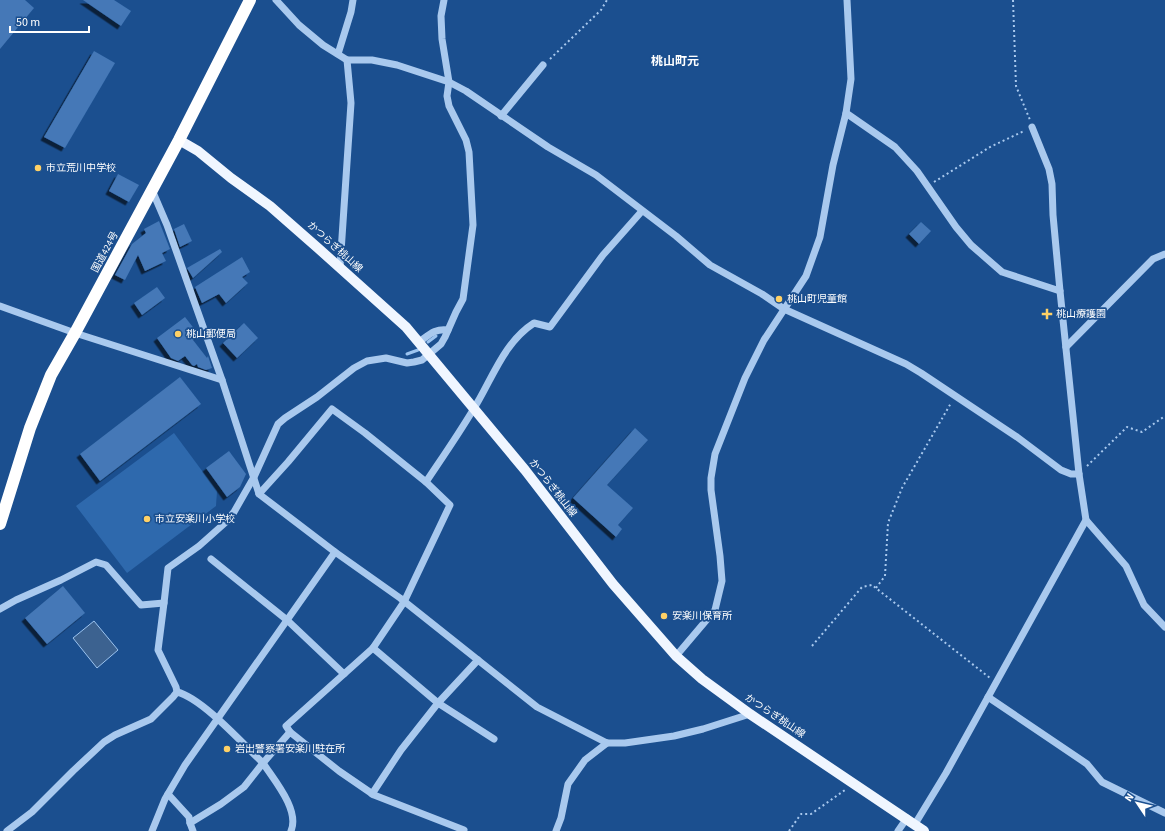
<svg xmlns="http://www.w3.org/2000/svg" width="1165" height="831" font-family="'Source Sans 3','Noto Sans JP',sans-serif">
<defs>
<filter id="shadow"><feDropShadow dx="-3.5" dy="3.5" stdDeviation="0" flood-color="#0009"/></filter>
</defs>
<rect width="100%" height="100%" fill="#1b4f8f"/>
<!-- green -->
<polygon fill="#2e69ad" points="174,433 217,491 216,506 127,573 76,506"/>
<!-- water -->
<polygon fill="#3c6290" stroke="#9cc4f0" points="94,621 118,650 97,668 73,638"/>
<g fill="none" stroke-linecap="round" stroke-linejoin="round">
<!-- stream -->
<g stroke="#9cc4f0" stroke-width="3">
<polyline points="428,342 436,336"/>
<polyline points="407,354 418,350"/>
</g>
</g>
<!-- building -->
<g fill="#4478b7" filter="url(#shadow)">
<polygon points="0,0 25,0 34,8 0,49"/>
<polygon points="83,0 114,0 131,11 121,26"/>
<polygon points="94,51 115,63 65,148 44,137"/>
<polygon points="118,174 139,185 129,202 109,191"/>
<polygon points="159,221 170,249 162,253 166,261 145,271 138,255 125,280 115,275 132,244 146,233 144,229"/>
<polygon points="921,222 931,231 919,244 909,234"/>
<polygon points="184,224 192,241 180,247 174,229"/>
<polygon points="220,249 222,252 193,278 187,268"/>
<polygon points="242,257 250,272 242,277 248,283 226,303 219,294 202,303 195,287"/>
<polygon points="157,287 165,298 142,315 134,303"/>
<polygon points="185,317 199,335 193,340 207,358 208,356 212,368 206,370 198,367 197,364 194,366 192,365 185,356 178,361 171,358 157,338"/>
<polygon points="244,323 258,338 237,358 223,343"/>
<polygon points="180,377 201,404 100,481 80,454"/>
<polygon points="635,428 648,440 607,485 633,508 618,525 622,529 616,537 573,498"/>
<polygon points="229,451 246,474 240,487 227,497 206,468"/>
<polygon points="63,586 85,613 47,644 25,618"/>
</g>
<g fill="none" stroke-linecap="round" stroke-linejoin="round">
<!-- path -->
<g stroke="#a9c9ee" stroke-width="2" stroke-dasharray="2 3" stroke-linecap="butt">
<polyline points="1013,0 1016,86 1030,120"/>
<polyline points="550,59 601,10 607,0"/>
<polyline points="934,182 990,147 1024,131"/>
<polyline points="1087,466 1127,427 1142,432 1165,416"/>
<polyline points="876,588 885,576 888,523 902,488 951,403"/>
<polyline points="812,646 862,587 872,585 990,678"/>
<polyline points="789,831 801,814 811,814 845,790"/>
</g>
<!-- minor -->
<g stroke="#a9c9ee" stroke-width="7">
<polyline points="276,0 299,25 323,45 347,60 372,60 397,65 449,82 466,91 548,147 596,175 676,236 710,265 762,294 784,309 906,364 921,373 1017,437 1061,470 1071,474 1079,474"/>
<polyline points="338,54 351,12 353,0"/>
<polyline points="846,113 895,147 917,171 956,227 971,245 1002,272 1060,291"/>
<polyline points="501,116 543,65"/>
<polyline points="1032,127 1049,169 1052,184 1053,215 1060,291 1079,474 1086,520 1126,566 1144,605 1165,627"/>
<polyline points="152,190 167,225 222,380 259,494 335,552 400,598 537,707 607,743 625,743 674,736 703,729 750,714"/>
<polyline points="340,267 351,103 347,60"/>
<polyline points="0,306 75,333 222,380"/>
<path d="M419 342C429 335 435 328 448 330"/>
<polyline points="1066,347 1153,259 1165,254"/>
<path d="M259 494 288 462 332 409 365 433 426 482C442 458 458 435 473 410 492 380 503 343 534 323L550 327 603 255 642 211"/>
<polyline points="211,559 287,620 344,674 373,648 404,602 450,505 426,482"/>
<polyline points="0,609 16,600 61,580 96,562 106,565 141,605 164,603 168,568 199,546 226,522 234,512 254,477 278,424 285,418 317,397 354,368 367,361 386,358 407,363 414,362 422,360 441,344 445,337 456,312 463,299 473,225 469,152 466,140 449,106 447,96 449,82 442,39 441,16 444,0"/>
<polyline points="373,648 438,703 494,739"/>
<polyline points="676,656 715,610 722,581 720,556 711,490 711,478 715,454 745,378 764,340 806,276 820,237 833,165 846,113 851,79 847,0"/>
<path d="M177 692C202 698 243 744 263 763L290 732 339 771 374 795 464 830"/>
<polyline points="988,697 1087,764 1102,782 1165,813"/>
<polyline points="290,732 286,726 344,674"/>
<polyline points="168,794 189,817 190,823 193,831"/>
<polyline points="372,794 401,750 438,703 478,660"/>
<path d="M190 823 221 804 244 787 263 763C274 780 300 810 291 831"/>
<polyline points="915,824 946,773 1086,520"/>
<polyline points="7,831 32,812 73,771 104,742 115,735 151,719 173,697 177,692 176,687 158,650 164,603"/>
<polyline points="152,831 165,799 185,765 335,552"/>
<polyline points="556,831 561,818 568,784 585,760 607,743"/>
<polyline points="898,831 907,818"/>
</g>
<!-- major -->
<polyline stroke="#f0f6ff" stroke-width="10" points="179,140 198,151 231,178 270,206 319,249 406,327 525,470 613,584 676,656 702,679 750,714 924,831"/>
<!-- highway -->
<polyline stroke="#fff" stroke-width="12" points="0,524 30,428 51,375 75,333 179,140 250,0"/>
</g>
<!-- markers -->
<g fill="#ffd166" stroke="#1b4f8f" stroke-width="1.5">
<circle cx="38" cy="168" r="4"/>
<circle cx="779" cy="299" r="4"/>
<path d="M1045 308h4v4h4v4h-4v4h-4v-4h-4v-4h4z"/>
<circle cx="178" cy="334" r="4"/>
<circle cx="147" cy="519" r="4"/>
<circle cx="664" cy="616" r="4"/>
<circle cx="227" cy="749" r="4"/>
</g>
<g text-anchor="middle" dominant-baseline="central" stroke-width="3.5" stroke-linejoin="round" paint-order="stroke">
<!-- poi labels -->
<g font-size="10" fill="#fff" stroke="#1b4f8f" text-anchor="start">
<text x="46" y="168">市立荒川中学校</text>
<text x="787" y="299">桃山町児童館</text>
<text x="1056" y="314">桃山療護園</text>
<text x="186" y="334">桃山郵便局</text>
<text x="155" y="519">市立安楽川小学校</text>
<text x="672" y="616">安楽川保育所</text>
<text x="235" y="749">岩出警察署安楽川駐在所</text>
</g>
<!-- street labels -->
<g font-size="10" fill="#fff" stroke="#1b4f8f">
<text transform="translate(335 247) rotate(42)">かつらぎ桃山線</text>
<text transform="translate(105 252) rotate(-62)">国道424号</text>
<text transform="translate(553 488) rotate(52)">かつらぎ桃山線</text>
<text transform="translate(775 716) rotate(34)">かつらぎ桃山線</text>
</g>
<!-- quarter labels -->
<g font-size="12" font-weight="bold" fill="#fff" stroke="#1b4f8f">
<text x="675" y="61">桃山町元</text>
</g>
</g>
<!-- north arrow -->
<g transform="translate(1137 803) rotate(305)" stroke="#1b4f8f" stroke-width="3" paint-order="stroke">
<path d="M0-3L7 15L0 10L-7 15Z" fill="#ffffff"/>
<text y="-6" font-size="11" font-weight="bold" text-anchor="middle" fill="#ffffff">N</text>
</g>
<!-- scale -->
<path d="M10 26v6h79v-6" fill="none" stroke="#ffffff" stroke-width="2"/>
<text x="16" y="26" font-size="12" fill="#ffffff" stroke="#1b4f8f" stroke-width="3" paint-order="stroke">50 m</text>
</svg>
